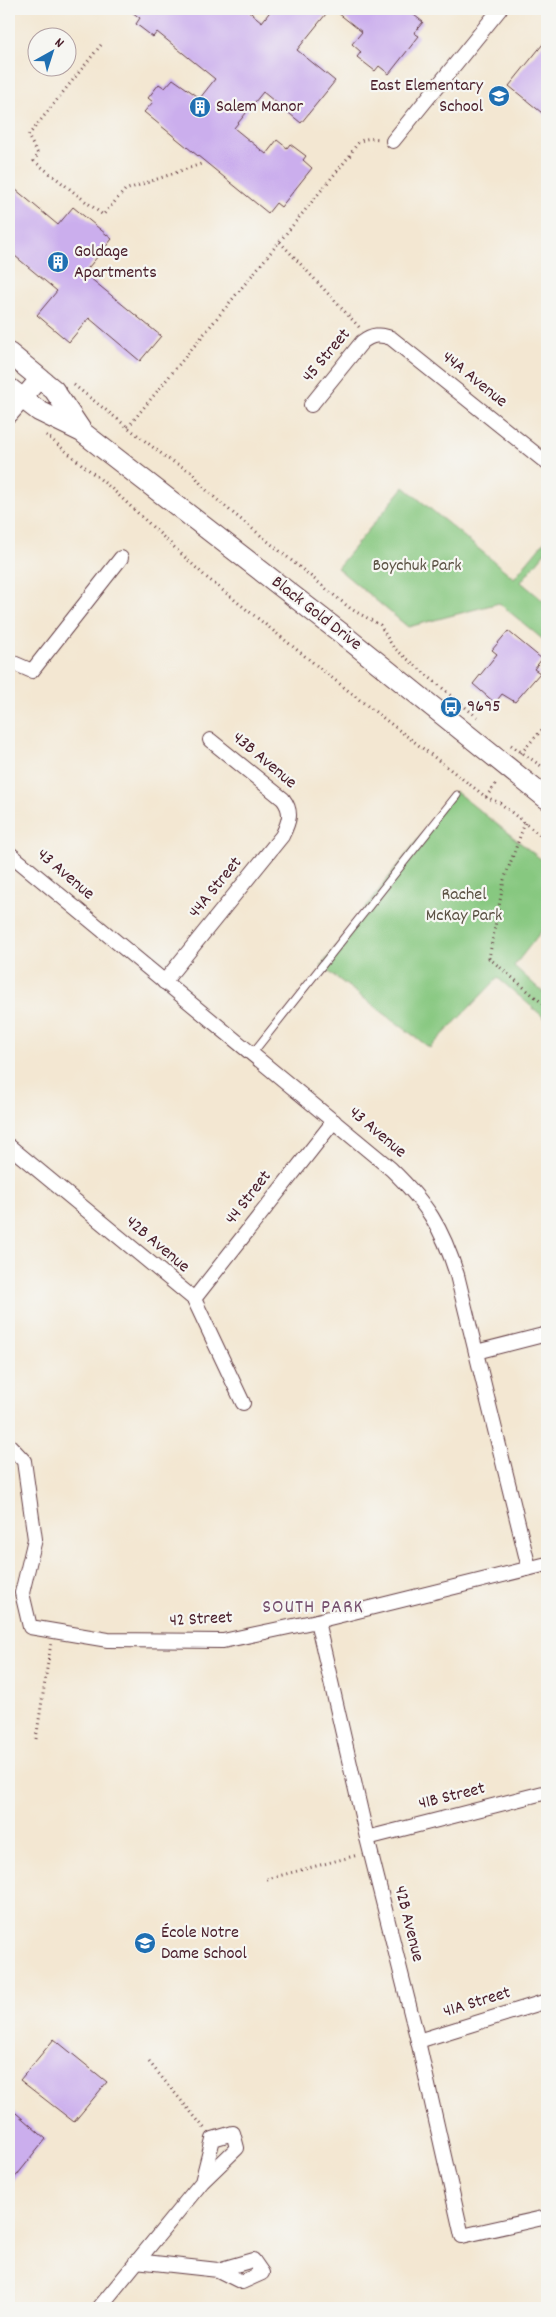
<svg xmlns="http://www.w3.org/2000/svg" width="556" height="2317" font-family="Dekko,sans-serif">
<rect width="100%" height="100%" fill="#f6f6f2"/>
<filter id="ink" filterUnits="userSpaceOnUse"><feTurbulence type="fractalNoise" baseFrequency=".02" numOctaves="2"/><feDisplacementMap in="SourceGraphic" scale="10" xChannelSelector="R" yChannelSelector="G"/><feConvolveMatrix kernelMatrix="1 2 1 2 8 2 1 2 1" color-interpolation-filters="sRGB"/></filter>
<filter id="wash" filterUnits="userSpaceOnUse"><feTurbulence type="fractalNoise" baseFrequency=".0096" numOctaves="4" result="noise"/><feDisplacementMap in="SourceGraphic" scale="20" xChannelSelector="R" yChannelSelector="G"/><feGaussianBlur stdDeviation="1.12" result="paint"/><feColorMatrix in="noise" values="0 0 0 0 0 0 0 0 0 0 0 0 0 0 0 0 0 1.4 0 .05"/><feComposite in="paint" operator="in"/></filter>
<g filter="url(#wash)">
<rect width="100%" height="100%" fill="#f3e7d2"/>
<!-- green -->
<g fill="#87c880" stroke="#687456">
<polygon points="404,487 514,578 547,538 547,550 521,582 547,604 547,643 499,603 408,627 337,568"/>
<polygon points="455,791 547,864 547,924 514,966 547,996 547,1020 498,978 430,1048 321,966"/>
</g>
<g id="blocks">
<!-- building -->
<g fill="#cbaeed">
<polygon points="128,9 246,9 262,22 272,9 330,9 297,50 335,81 301,123 263,92 234,128 266,154 277,140 287,148 290,144 306,156 303,160 312,168 281,207 276,203 268,213 144,112 153,102 148,98 159,84 165,88 173,79 200,98 215,79 157,32 153,37 136,24 140,18"/>
<polygon points="333,9 406,9 423,22 414,33 419,36 389,74 379,66 375,71 357,57 361,52 352,44 362,32"/>
<polygon points="547,39 547,117 509,86"/>
<polygon points="9,184 58,225 73,207 112,239 84,273 161,336 140,361 89,318 69,342 37,315 57,291 9,251"/>
<polygon points="508,631 542,659 534,669 540,673 515,702 502,694 495,703 473,684 497,654 492,650"/>
<polygon points="54,2039 107,2082 74,2122 20,2080"/>
<polygon points="9,2107 46,2139 9,2185"/>
</g>
</g>
</g>
<g filter="url(#ink)">
<use href="#blocks" fill-opacity="0" stroke="#633d44" stroke-width="1"/>
<g fill="none" stroke-linecap="round" stroke-linejoin="round">
<!-- service casing -->
<g stroke="#633d44" stroke-width="9">
<polyline id="service" points="252,1054 457,795"/>
</g>
<!-- minor casing -->
<g stroke="#633d44" stroke-width="16">
<g id="minor">
<polyline points="393,141 500,9"/>
<path d="M311 405 362 342C372 334 380 334 391 338L547 463"/>
<polyline points="9,661 32,671 121,558"/>
<path d="M9 853 391 1169C427 1204 442 1227 457 1275L529 1568"/>
<path d="M164 982 282 836C289 822 293 812 283 799L210 740"/>
<polyline points="9,1146 194,1299 243,1403"/>
<polyline points="194,1299 334,1121"/>
<polyline points="476,1352 547,1334"/>
<polyline points="9,1445 24,1461 35,1539 22,1593 30,1627 108,1640 223,1641 317,1621 547,1564"/>
<polyline points="317,1621 367,1838 418,2041 462,2236 547,2217"/>
<polyline points="367,1838 547,1792"/>
<polyline points="418,2041 547,2001"/>
<polyline points="136,2261 218,2270 242,2282 262,2273 253,2260 218,2270"/>
<polyline points="99,2308 202,2182 237,2148 233,2133 213,2139 202,2182"/>
</g>
</g>
<!-- tertiary casing -->
<g stroke="#633d44" stroke-width="20">
<polyline id="tertiary" points="9,414 40,378"/>
</g>
<!-- secondary casing -->
<g stroke="#633d44" stroke-width="22">
<g id="secondary">
<polyline points="9,353 54,390 81,430"/>
<polyline points="9,388 39,411 82,432 341,633 547,799"/>
</g>
</g>
<!-- path -->
<g stroke="#633d44" stroke-width="3" stroke-dasharray="1 4" stroke-linecap="butt">
<polyline points="101,45 28,136 38,154 34,161 103,215 125,190 204,163"/>
<polyline points="280,242 360,328"/>
<polyline points="74,385 168,459 192,472 204,488 222,504 351,609 380,625 393,647 477,717"/>
<path d="M128 427 351 154C357 140 365 137 380 139"/>
<polyline points="46,435 111,488 206,577 356,697 486,797 500,803 547,841"/>
<polyline points="511,745 547,770"/>
<polyline points="521,753 547,724"/>
<polyline points="486,797 498,781"/>
<polyline points="525,823 504,880 489,958 547,1007"/>
<polyline points="36,1739 51,1643"/>
<polyline points="267,1879 358,1855"/>
<polyline points="149,2062 205,2129"/>
</g>
<!-- service -->
<use href="#service" stroke="#fff" stroke-width="7"/>
<!-- minor -->
<use href="#minor" stroke="#fff" stroke-width="14"/>
<!-- tertiary -->
<use href="#tertiary" stroke="#fff" stroke-width="18"/>
<!-- secondary -->
<use href="#secondary" stroke="#fff" stroke-width="20"/>
</g>
</g>
<!-- icons -->
<defs>
<g id="school-disc" transform="scale(1.125)"><circle r="9.5" fill="#1f6fb2" stroke="#f6f6f2"/><path d="M0-5L7-2L0 1L-7-2ZM-4 1L0 2.5L4 1V4Q0 6-4 4Z" fill="#fff"/></g>
<g id="building-disc" transform="scale(1.125)"><circle r="9.5" fill="#1f6fb2" stroke="#f6f6f2"/><path d="M-4-6H4V6H1V3H-1V6H-4ZM-2.5-4.3h1.7v1.8h-1.7ZM.8-4.3h1.7v1.8H.8ZM-2.5-1h1.7V.8h-1.7ZM.8-1h1.7V.8H.8Z" fill="#fff"/></g>
<g id="bus-disc" transform="scale(1.125)"><circle r="9.5" fill="#1f6fb2" stroke="#f6f6f2"/><path d="M-5-6H5V4H4V6H2V4H-2V6H-4V4H-5ZM-3.5-4V0h7V-4ZM-3.5 1.2v1.5H-2V1.2ZM2 1.2v1.5H3.5V1.2Z" fill="#fff"/></g>
</defs>
<g fill-rule="evenodd">
<use href="#school-disc" x="499" y="96"/>
<use href="#building-disc" x="200" y="107"/>
<use href="#building-disc" x="58" y="262"/>
<use href="#bus-disc" x="451" y="707"/>
<use href="#school-disc" x="145" y="1943"/>
</g>
<g text-anchor="middle" dominant-baseline="central" stroke-width="4.5" stroke-linejoin="round" paint-order="stroke">
<!-- poi labels -->
<g font-size="18" fill="#4a1f2b" stroke="#f6f6f2" text-anchor="start">
<text x="483" y="86" text-anchor="end">East Elementary<tspan x="483" dy="21">School</tspan></text>
<text x="216" y="107">Salem Manor</text>
<text x="74" y="252">Goldage<tspan x="74" dy="21">Apartments</tspan></text>
<text x="467" y="707">9695</text>
<text x="161" y="1933">École Notre<tspan x="161" dy="21">Dame School</tspan></text>
</g>
<!-- street labels -->
<g font-size="18" fill="#4a1f2b" stroke="#f6f6f2">
<text transform="translate(327 356) rotate(-50)">45 Street</text>
<text transform="translate(474 380) rotate(39)">44A Avenue</text>
<text transform="translate(316 614) rotate(38)">Black Gold Drive</text>
<text transform="translate(264 761) rotate(40)">43B Avenue</text>
<text transform="translate(65 875) rotate(40)">43 Avenue</text>
<text transform="translate(216 888) rotate(-51)">44A Street</text>
<text transform="translate(377 1133) rotate(40)">43 Avenue</text>
<text transform="translate(249 1198) rotate(-52)">44 Street</text>
<text transform="translate(157 1245) rotate(40)">42B Avenue</text>
<text transform="translate(201 1620) rotate(-3)">42 Street</text>
<text transform="translate(452 1797) rotate(-14)">41B Street</text>
<text transform="translate(408 1924) rotate(76)">42B Avenue</text>
<text transform="translate(477 2003) rotate(-17)">41A Street</text>
</g>
<!-- park labels -->
<g font-size="18" fill="#5c5244" stroke="#f6f6f2">
<text x="417" y="566">Boychuk Park</text>
<text x="464" y="895">Rachel<tspan x="464" dy="21">McKay Park</tspan></text>
</g>
<!-- quarter labels -->
<g font-size="20" letter-spacing="1" fill="#77516f" stroke="#f6f6f2">
<text x="313" y="1608">SOUTH PARK</text>
</g>
</g>
<!-- margin -->
<rect width="556" height="2317" fill="none" stroke="#f6f6f2" stroke-width="30"/>
<!-- north arrow -->
<g transform="translate(52 52) rotate(39)"><circle r="24" fill="#f6f6f2" stroke="#b1a0a2"/>
<path d="M0-4L9 19L0 12L-9 19Z" fill="#1f6fb2"/>
<text y="-8" font-size="14" font-weight="bold" text-anchor="middle" fill="#4a1f2b">N</text>
</g>
</svg>
